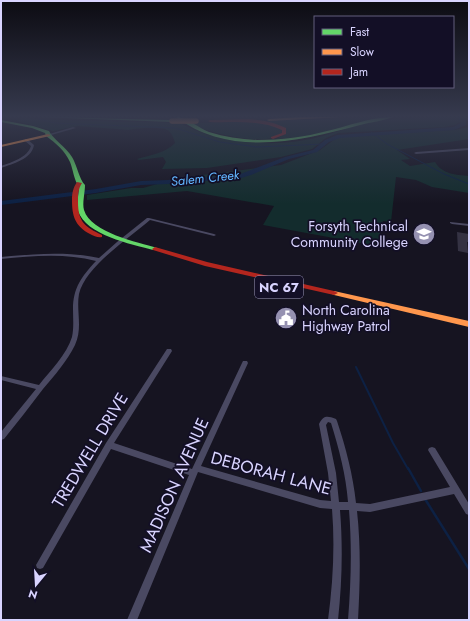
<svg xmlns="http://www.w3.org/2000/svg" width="470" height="621" font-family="Jost,sans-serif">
<rect width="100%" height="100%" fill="#161421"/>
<!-- green -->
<g fill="#132c2d">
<polygon points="384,117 303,137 276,139 286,133 267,121"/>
<path d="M455 117 461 121 455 125 444 127 338 133 326 138 312 149 281 157 207 168 162 169 166 162 163 157 139 160 137 159C151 155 165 153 175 143 174 139 172 134 169 131 162 126 138 128 129 130L78 126 53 131 17 121 23 118 54 120 180 123C216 143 265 147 305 140 329 136 352 125 376 121 402 117 428 118 455 117Z"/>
<path d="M463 117H469V139L397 150 410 159 401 160 410 166 435 162C442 174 456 175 469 176V193L432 187 416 180 396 177 391 222 383 221 377 246 263 225 274 206 187 191 87 200V195L131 188H143L178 178 281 165 320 150 338 137 343 136 454 130 469 127V122Z"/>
<path d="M258 122 279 126 283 132C279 134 276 137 272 138 254 143 206 133 190 123Z"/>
</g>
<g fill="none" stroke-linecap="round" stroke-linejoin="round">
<!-- stream-far2 -->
<g stroke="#0d2144" stroke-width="1">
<polyline points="39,119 55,123 175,128 220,142 257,147 323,144"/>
<polyline points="371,132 387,144 444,174 469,184"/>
</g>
<!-- stream-far1 -->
<polyline stroke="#0d2144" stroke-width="2" points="356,367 393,443 408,469"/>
<!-- stream -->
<g stroke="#0d2144" stroke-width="2.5">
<polyline points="408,468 421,491"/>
<polyline points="425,499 469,569"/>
</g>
<!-- river -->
<polygon fill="#0d2144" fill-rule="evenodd" points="457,117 462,117 466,120 466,125 454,130 340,138 329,142 317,152 289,159 251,175 238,179 224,181 185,181 168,184 141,185 96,193 1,205 1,201 96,189 141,181 168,180 185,177 224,177 238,175 285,157 313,150 325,140 337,135 453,127 461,123"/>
</g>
<!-- building -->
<polygon fill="#343243" points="457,232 469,234 469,242 467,242 468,253 458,251"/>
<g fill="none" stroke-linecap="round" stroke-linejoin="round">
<!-- street -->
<g fill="#4a4962" fill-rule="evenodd">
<polygon points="73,127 76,128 48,136 46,135"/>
<path d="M25 139H27L34 145C32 159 12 164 1 168V166C12 162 27 158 31 146L25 141Z"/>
<polygon points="469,148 469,150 416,154 414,153 416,152"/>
<path d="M147 218H149L214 234 216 235 214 236 150 220C129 238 85 267 79 294 76 311 83 328 75 345 67 361 55 375 43 389 30 406 17 423 4 439L1 440V432L36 389 1 380V376L39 385C50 371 67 354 72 337 74 328 73 318 73 309 73 288 82 276 96 261 65 253 33 256 1 259V257C34 254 66 251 99 258L117 242Z"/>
<polygon points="450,222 469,224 469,226 452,224 450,223"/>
<path d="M167 349H171L172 351 114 443 192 469 242 363 243 361H247L248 363 201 466 320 500 331 501 328 473 319 424C324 415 327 416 336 419L337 421C346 448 353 475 356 503L370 504 450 487 428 450 429 448 432 447 435 448 469 504V515L466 514 454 494 370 512 357 511C361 547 360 584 358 620H348C351 583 352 547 349 510H340C343 547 342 583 338 620H328C333 583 335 546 332 509L320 508 198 472 137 620H127L189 475 111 449 43 568 40 569 37 568 36 565 106 443ZM328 422 331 423C339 449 346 475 348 502H339L336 473 326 425Z"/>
</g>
<!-- fast -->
<g fill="#63d668" fill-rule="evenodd">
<polygon points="42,117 172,120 174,121 172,122"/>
<path d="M176 117C186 117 199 128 209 132 225 137 241 139 257 140 281 140 305 137 327 131 349 126 370 117 393 117 383 121 371 122 360 125 301 141 230 158 176 117Z"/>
<path d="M1 120 33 126 49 131C52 138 66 147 72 157 77 165 79 179 85 185 85 193 82 203 84 210 91 233 138 242 157 248L158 249 157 250H153C131 244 86 235 78 211 76 203 79 193 79 186 74 181 73 169 70 162 65 151 56 143 46 136L45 133 32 128 1 122Z"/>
</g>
<!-- slow -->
<g fill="#ff974d" fill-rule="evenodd">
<polygon points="300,117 341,117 269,121 267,120 269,119"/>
<polygon points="48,134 50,135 50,136 1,147 1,145"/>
<polygon points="331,291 334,291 469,321 469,327 334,295 330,293"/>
</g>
<!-- jam -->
<g fill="#b3261e" fill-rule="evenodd">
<path d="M248 119C262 120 273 122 286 128V134L273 139 271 138V137L282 133V130C259 119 234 123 210 122L208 121 210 120Z"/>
<path d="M77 182 82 183C78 189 78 195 78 202 78 222 85 227 102 235V237C98 238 94 236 90 234 75 226 72 216 72 200 72 193 73 188 77 182Z"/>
<polygon points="155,247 207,262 334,291 338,293 334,295 205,266 153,250 152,249"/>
</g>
<!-- slow-bridge -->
<polyline stroke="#ff974d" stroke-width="5.5" points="172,121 196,121"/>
</g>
<!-- sky -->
<linearGradient id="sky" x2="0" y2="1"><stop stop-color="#0c0b12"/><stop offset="0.57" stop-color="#363a4e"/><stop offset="1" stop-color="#363a4e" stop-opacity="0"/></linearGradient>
<rect width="470" height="204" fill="url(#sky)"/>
<!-- icons -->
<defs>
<g id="university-disc" transform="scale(1.15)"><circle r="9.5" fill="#9591b1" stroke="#130f26"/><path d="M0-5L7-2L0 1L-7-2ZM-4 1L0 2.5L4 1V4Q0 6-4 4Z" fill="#fff"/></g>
<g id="civic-disc" transform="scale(1.15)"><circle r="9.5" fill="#9591b1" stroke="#130f26"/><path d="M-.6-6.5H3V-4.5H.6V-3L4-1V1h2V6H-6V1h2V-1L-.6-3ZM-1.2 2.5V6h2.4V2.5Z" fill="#fff"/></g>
</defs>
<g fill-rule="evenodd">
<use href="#university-disc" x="424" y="234"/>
<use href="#civic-disc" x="286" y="318"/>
</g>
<g text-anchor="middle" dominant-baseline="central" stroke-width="3.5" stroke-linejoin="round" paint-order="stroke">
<!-- far-water labels -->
<g font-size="13" font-style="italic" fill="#62b6ff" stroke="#130f26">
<text transform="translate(205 178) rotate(-6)">Salem Creek</text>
</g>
<!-- shield labels -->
<rect fill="#130f26" stroke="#9e99be" stroke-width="1" x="255" y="276" width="48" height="22" rx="3"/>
<g font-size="13" font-weight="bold" fill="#d9d4ff">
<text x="279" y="287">NC 67</text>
</g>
<!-- poi labels -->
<g font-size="14" fill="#d9d4ff" stroke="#130f26" text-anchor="end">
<text x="408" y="226">Forsyth Technical<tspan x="408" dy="16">Community College</tspan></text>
<text x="302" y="310" text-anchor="start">North Carolina<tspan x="302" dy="16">Highway Patrol</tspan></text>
</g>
<!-- near-street labels -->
<g font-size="17" fill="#d9d4ff" stroke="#130f26">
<text transform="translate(90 450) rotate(-59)">TREDWELL DRIVE</text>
<text transform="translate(271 473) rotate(15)">DEBORAH LANE</text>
<text transform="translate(174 485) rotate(-66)">MADISON AVENUE</text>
</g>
</g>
<!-- border -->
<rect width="470" height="621" fill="none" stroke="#d9d4ff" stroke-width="4"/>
<!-- legend -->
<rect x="314" y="16" width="140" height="72" fill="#130f26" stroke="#625e7d"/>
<rect x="322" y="29" width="20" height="6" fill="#63d668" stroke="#625e7d"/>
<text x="350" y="36" font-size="12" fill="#d9d4ff">Fast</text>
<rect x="322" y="49" width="20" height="6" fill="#ff974d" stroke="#625e7d"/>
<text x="350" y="56" font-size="12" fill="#d9d4ff">Slow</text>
<rect x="322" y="69" width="20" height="6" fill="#b3261e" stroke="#625e7d"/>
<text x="350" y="76" font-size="12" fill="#d9d4ff">Jam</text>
<!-- north arrow -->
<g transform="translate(36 585) rotate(198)" stroke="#130f26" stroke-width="3" paint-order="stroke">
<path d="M0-3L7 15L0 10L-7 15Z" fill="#d9d4ff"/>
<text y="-6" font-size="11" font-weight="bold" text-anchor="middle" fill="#d9d4ff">N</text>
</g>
</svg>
